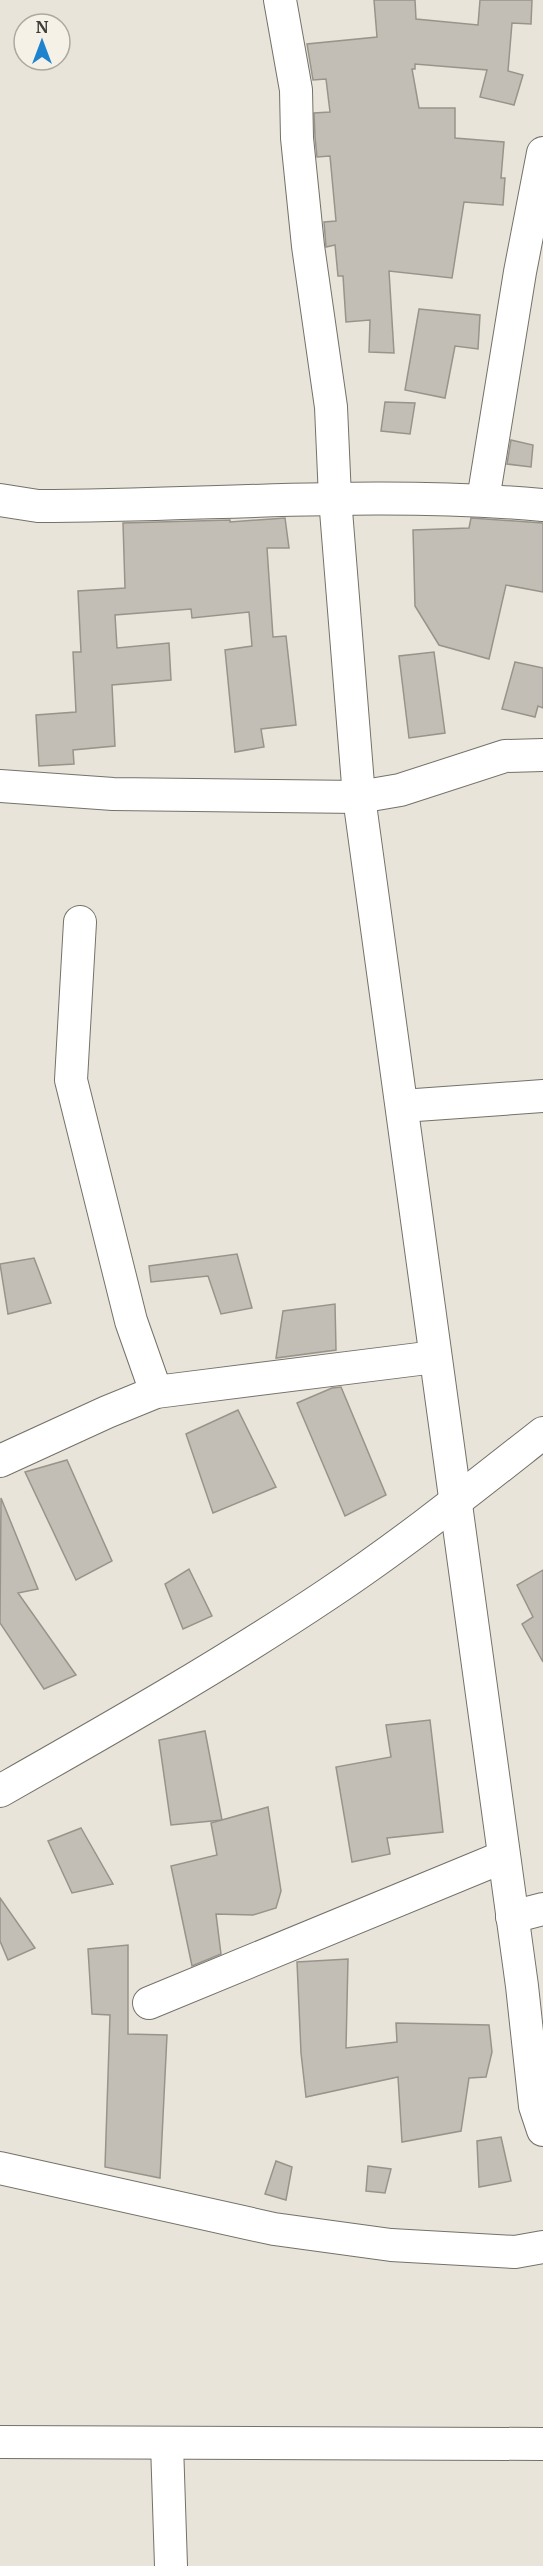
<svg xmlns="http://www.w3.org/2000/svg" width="543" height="2566" font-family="Merriweather,serif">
<rect width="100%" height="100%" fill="#e8e4da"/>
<!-- building -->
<g fill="#c2beb5" stroke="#98948b" stroke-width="1.5">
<polygon points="374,0 415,0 416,19 478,25 480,0 532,0 531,24 512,23 508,71 523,75 514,105 480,97 487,70 415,64 415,69 412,69 419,108 455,108 455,138 504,142 501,178 505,178 503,205 464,202 452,278 389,271 394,353 369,352 370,320 346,322 343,276 338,276 335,245 326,247 324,222 336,221 330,156 317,157 315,137 314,113 330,112 326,79 313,80 307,44 377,37"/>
<polygon points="419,309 480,315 478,349 455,346 445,398 405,390"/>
<polygon points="385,402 415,403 410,434 381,431"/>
<polygon points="511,440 533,445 531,467 507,464"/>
<polygon points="285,518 289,548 267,548 273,637 286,636 296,725 261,729 264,747 235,752 225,650 252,646 249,612 192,618 191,609 115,615 117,648 169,643 171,680 112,685 115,746 73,750 74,764 39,766 36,715 76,712 73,652 81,652 78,591 125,588 123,523 230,520 230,522"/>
<polygon points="471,518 543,523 543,592 506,585 489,659 439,645 415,606 413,530 469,528"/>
<polygon points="434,652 445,733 409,738 399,656"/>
<polygon points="515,662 543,668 543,708 538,706 535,717 502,709"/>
<polygon points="237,1254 252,1308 221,1314 208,1276 151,1282 149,1266"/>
<polygon points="34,1258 51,1303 8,1314 0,1264"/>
<polygon points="335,1304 336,1350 276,1358 283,1311"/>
<polygon points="341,1387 386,1495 345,1516 297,1403 332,1388"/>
<polygon points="238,1410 276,1487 213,1513 186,1434"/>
<polygon points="67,1460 112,1561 76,1580 25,1472"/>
<polygon points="1,1498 38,1589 18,1593 76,1675 44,1689 0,1623"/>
<polygon points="189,1569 212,1616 183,1629 165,1584"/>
<polygon points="543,1570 543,1662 522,1624 533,1617 517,1585"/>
<polygon points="430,1720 443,1832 387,1838 390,1854 352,1862 336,1767 391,1757 386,1725"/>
<polygon points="205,1731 222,1820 171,1825 159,1740"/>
<polygon points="268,1807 281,1891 276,1908 253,1915 216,1914 221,1954 192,1966 171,1866 217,1855 211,1823"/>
<polygon points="81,1828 113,1884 72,1893 48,1841"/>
<polygon points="0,1898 35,1948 8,1960 0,1941"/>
<polygon points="128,1945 128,2034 167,2035 160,2178 105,2167 110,2015 92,2014 88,1949"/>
<polygon points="348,1959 346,2048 397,2042 396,2023 489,2025 492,2052 486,2077 469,2078 461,2131 402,2142 398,2077 306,2097 301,2053 297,1962"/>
<polygon points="501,2137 511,2181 479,2187 477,2141"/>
<polygon points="276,2161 292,2167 286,2200 265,2194"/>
<polygon points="368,2166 391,2169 385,2193 366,2191"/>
</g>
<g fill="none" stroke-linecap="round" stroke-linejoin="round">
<!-- minor casing -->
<g stroke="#747168" stroke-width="34">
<g id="minor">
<polyline points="280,0 296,90 297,138 308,246 331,407 335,498 359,797 522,1986 535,2106 543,2130"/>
<path d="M0 500 38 506C206 506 375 490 543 505"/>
<polyline points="483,500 520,272 543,153"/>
<polyline points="0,786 113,794 359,797 400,790 505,756 543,755"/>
<polyline points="80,922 71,1080 131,1321 156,1392"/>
<polyline points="402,1106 543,1096"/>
<polyline points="0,1461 107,1412 156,1392 435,1357"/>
<path d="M0 1791C111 1728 222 1665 328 1594 402 1545 473 1488 543 1433"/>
<polyline points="512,1917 543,1909"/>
<polyline points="149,2003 503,1857"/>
<polyline points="0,2168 274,2229 391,2245 515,2252 543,2247"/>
<polyline points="0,2442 543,2444"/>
<polyline points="167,2444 171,2566"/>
</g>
</g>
<!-- minor -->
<use href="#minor" stroke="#fff" stroke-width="32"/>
</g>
<!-- north arrow -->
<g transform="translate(42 42)"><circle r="28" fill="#f5f1e7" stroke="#aca9a1" stroke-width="1.5"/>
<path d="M0-4.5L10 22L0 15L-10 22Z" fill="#1e83ce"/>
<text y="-9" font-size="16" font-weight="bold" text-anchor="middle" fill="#3e3d39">N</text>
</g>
</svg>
